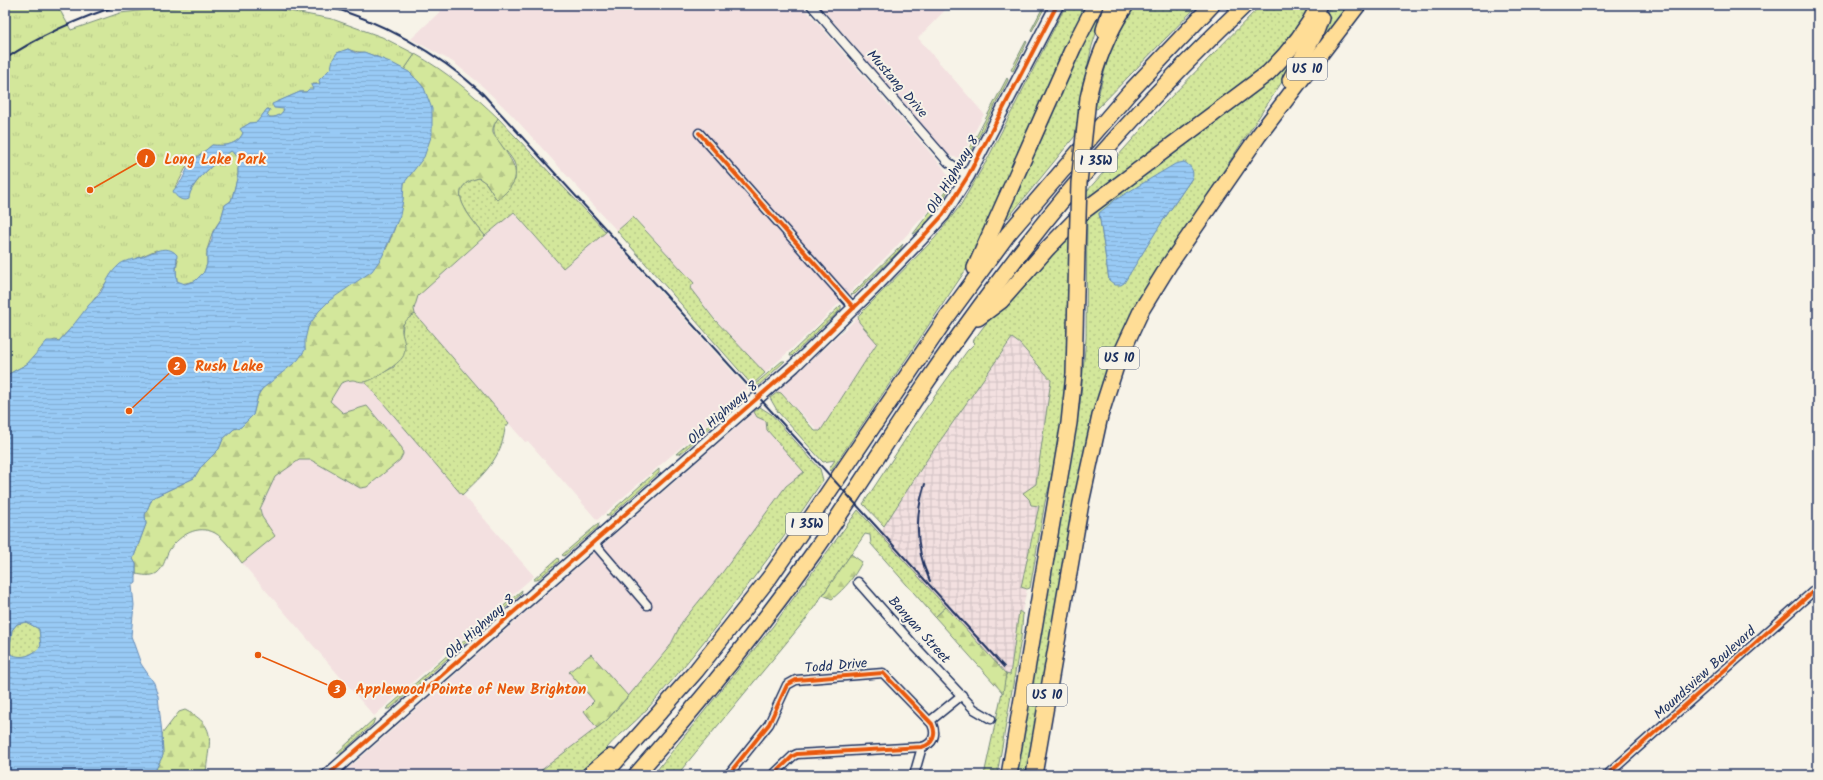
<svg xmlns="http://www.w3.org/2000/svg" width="1823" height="780" font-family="Kalam,sans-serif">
<defs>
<pattern id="industrial-grid" width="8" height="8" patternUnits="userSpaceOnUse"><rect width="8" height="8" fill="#f3e0e0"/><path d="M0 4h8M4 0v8" fill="none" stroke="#d0c0c3"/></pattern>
<pattern id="grass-dots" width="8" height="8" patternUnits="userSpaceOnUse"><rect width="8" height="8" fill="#d3e79b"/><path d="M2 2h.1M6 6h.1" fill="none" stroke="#b5c688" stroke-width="1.8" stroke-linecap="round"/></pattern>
<pattern id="forest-firs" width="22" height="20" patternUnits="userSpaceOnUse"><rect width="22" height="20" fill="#d3e79b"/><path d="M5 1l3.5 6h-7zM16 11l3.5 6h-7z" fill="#b5c688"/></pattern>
<pattern id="park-tufts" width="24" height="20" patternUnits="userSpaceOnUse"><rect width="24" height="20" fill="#d3e79b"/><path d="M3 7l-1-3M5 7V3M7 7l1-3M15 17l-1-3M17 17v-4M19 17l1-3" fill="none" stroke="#b5c688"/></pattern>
<pattern id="water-rules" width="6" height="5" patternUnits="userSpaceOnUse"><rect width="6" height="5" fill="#98caf5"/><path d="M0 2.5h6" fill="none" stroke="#82aed4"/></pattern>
</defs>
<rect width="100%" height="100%" fill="#f7f3e8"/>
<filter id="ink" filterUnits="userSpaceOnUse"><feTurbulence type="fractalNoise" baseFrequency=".025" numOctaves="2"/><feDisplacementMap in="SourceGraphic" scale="8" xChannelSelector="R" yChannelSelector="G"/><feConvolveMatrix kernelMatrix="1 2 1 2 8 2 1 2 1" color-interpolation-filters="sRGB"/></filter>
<g filter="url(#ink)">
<!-- built -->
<g fill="#f3e0e0">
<polygon points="447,5 592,5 593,6 595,5 802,5 942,166 946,172 949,181 930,209 895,248 809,333 765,373 714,318 690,288 694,284 634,217 617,231 512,115 479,83 453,62 411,39"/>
<polygon points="819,5 950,5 918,38 984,114 961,158 952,157 947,153"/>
<polygon points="513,212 563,268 606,232 748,389 597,520 528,441 525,442 415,314 414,309 415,302 421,293"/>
<polygon points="857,318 877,343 821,430 818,431 781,393 776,393"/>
<polygon points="351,380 365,382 534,576 374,716 242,563 275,536 262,517 260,509 275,477 284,469 299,460 311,460 360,488 402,448 367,406 343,414 330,401 341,383"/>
<polygon points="754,412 757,417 766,421 767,430 804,472 786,486 722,573 682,622 670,646 628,696 591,654 569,671 594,701 584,711 597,728 535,775 341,775"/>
</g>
<!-- industrial -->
<polygon fill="url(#industrial-grid)" points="1012,338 1020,344 1051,380 1036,484 1026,495 1031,505 1039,506 1021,587 1027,589 1022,612 1019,611 1010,676 1006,674 879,534 928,458"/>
<!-- grass -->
<g fill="url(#grass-dots)" stroke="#778b7c" fill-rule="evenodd">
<polygon points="1044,5 1046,5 1032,31 1031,30"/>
<polygon points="1066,5 1092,5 971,262 831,471 829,469 835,460 823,462 778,412 770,398 778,392 781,393 815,431 820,431 821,430 877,343 859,322 858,316 935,238 960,206 986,162"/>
<polygon points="1100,5 1105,5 1092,46 1083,86 1075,136 1008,218 1003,214"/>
<polygon points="1133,5 1198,5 1097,109 1095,108 1109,54"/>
<polygon points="1261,5 1314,5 1280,56 1086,206 1087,191 1162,106"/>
<polygon points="1330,5 1349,5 1319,43 1316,41"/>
<polygon points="1026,41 1027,42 1013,71 1011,70"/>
<path d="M1299 44V56L1166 258 1115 352 1027 775H1015L1080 404 1086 338 1087 214ZM1192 178 1162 222 1109 280 1099 213Z"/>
<polygon points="1007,78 1008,80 971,152 966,156"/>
<path d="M498 118 606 232 563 268 514 212 485 236C473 220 440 187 479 178L486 183 497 200 515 180C515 176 516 169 515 165 509 148 484 137 498 118Z"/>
<path d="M949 187C946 199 924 230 913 234Z"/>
<polygon points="633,217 694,283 690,288 714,319 765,373 752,385 617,231"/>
<polygon points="1070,232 1070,353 1068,380 1057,457 1045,502 1030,588 1027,589 1021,587 1039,506 1031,505 1029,499 1023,493 1036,484 1051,380 1020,344 1012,338 928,458 884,526 863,504 922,414 967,351 975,343 973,341 984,326"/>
<polygon points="903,244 900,250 855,294 851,295"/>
<polygon points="841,305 841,309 792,356 790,356 791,353"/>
<path d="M415 314 509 423 505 428C502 458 483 475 462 495L365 382 394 367 403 339 402 334 403 325 405 320Z"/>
<polygon points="782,361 785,361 757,387 754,385"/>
<path d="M760 407 771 414 820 469 823 480C776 551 724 618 670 683 657 697 645 713 631 725 623 733 614 739 607 748L609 752 584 775H535L607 720 626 699 670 646 682 622 722 573 786 486 804 472 767 430 766 421 757 417 754 412Z"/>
<polygon points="726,411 725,415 680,454 676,454"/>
<polygon points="659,469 659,473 610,516 606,516"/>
<polygon points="858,510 946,607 935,617 871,544 870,535 865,534 806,619 677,775 653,775 773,626"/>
<polygon points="599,523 598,527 564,556 562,555"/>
<polygon points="558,558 559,561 537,580 533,580"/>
<polygon points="522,590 521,594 390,709 386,709"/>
<polygon points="1019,611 1023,614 1021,639 997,775 984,775 1006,674 1010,675"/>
<path d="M26 622 39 629 41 646C32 656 21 660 9 654L12 630 17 624Z"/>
<polygon points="375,718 373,724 342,752 337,753"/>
</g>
<!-- forest -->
<g fill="url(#forest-firs)" stroke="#778b7c">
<path d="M415 54C446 71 473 94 498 118 495 123 492 127 493 133 494 136 498 140 500 143 517 168 525 178 497 200L486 183 479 178C440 187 473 220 485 236L418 296 414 309 415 314C390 329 409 335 404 354 403 362 375 379 368 381 362 383 358 381 353 380 349 380 344 382 341 383L330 401 343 413 367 406 402 448 403 454 400 460 367 487 360 488 311 460H299L275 477 260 509 262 517 275 536 242 563C236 555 223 537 215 533 198 524 180 535 170 549 165 556 165 567 157 573 151 577 142 575 136 574V564L133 559 146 524 145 515 152 498 194 478 200 468 219 449 223 439 234 429 241 427 253 415 258 395 262 389 305 350C298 308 359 283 381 257 388 250 400 214 402 203 406 187 399 188 411 172L424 88 417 80 404 70Z"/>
<path d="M851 554 862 562C853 579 846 587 832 599L823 595Z"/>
<polygon points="946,607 1006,674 1003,693 935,617"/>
<polygon points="591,654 628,696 607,720 597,728 584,711 594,701 569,672"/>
<path d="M185 710C221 727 207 745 206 775H153L163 755 162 734 179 712Z"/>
</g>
<!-- park -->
<path fill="url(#park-tufts)" stroke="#778b7c" d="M5 5H57L71 30 120 13 194 5H256L332 19 382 37 415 54 404 70C392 63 379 57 366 53 360 51 356 53 348 49L337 53C334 58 334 64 331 69 327 76 320 75 320 84H313L314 89 306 92H300L275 103 277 107 284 109C282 116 275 118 269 117L267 115 270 110 267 109 257 123H250L241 129 243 133C237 146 223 146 212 145 206 151 198 155 192 160 184 167 182 179 175 187L189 195C194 180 218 160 231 151L238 156V175L232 198 231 201 225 205 221 219 213 231 207 250V264L204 272 195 281 181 284 177 281 176 270 178 259 156 250 117 267 83 315 59 341 55 340 43 345 38 353 27 364 5 376Z"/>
<!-- water -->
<g fill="url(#water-rules)" stroke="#668cb9" fill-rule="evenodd">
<path d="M348 49 356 53 364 52 390 62 409 72 417 80 424 88 432 109V134L424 157 404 183 403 200 400 215 382 257 372 271 330 300 319 311 308 327 305 340V350L298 360 262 389 258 395 253 415 241 427 234 429 223 439 219 449 200 468 194 478 152 498 145 515 146 524 133 559 136 564V583L132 586 134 605 131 636 141 664 154 683 158 696 162 734 163 755 153 775H5V376L27 364 47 341H59C70 330 79 318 88 306 92 301 98 297 101 292 106 283 110 273 118 266 123 260 133 260 141 257 152 253 167 243 177 255L176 270 177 281 185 284 195 281 204 272 207 264V250L212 240V234L221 219 225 205 231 201 232 198 238 175V156L231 151C218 160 189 183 189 199 183 202 176 198 173 191L182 180 190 163 212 145C223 146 237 146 243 133L240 129 250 123 257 122 267 109 270 110 267 115 269 117C275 118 282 115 284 109L274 108 272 104 300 92H306L309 89H313L311 85 320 84 319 80 331 68 333 59 337 53ZM26 622 39 629 41 646C32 656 21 660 9 653L12 630 17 624Z"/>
<path d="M1184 162C1190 165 1195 171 1192 178L1162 222 1124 283 1121 285H1115L1109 280 1099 213 1115 200 1175 164Z"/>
</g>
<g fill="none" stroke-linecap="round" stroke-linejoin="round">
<!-- street casing -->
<g stroke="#1b2f5e" stroke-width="11">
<g id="street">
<polyline points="811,5 948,162 968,176"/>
<polyline points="699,133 854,308"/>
<polyline points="593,542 647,605"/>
<polyline points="858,582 912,643 974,709 991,719"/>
<polyline points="930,721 962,695"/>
<path d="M728 775 769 724 787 685 796 680 883 673 932 724C937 735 933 744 922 747L797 754 793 756 773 775"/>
<polyline points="914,775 922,747"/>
<polyline points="1607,775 1818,587"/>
</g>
</g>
<!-- secondary casing -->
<g stroke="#1b2f5e" stroke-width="15">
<polyline id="secondary" points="328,775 794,366 872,290 922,238 943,215 968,176 1057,5"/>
</g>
<!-- highway casing -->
<g stroke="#1b2f5e" stroke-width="18">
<g id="highway">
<polyline points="1104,30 1112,5"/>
<polyline points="1290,80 1315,34 1321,18"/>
<path d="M1088 98C1095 65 1107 34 1126 5"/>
<polyline points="975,268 1073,48 1095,5"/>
<path d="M978 318 1001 301 1047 249 1085 210 1268 73C1289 52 1306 31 1319 5"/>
<polyline points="589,775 610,757"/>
<polyline points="604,775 696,671 770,577 817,509 947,317 1008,234 1129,93 1212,5"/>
<path d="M636 775C698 705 757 632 812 555 851 500 886 442 924 386 949 349 975 313 1002 277 1074 180 1157 89 1245 5"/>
<polyline points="1009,775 1069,423 1074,374 1077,250"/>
<polyline points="1034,775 1081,503 1100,416 1117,363 1142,309 1169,265 1259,135 1358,5"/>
</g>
</g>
<!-- street -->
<use href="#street" stroke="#f7f3e8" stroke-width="8"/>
<!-- secondary -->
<use href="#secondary" stroke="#f7f3e8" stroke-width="12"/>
<!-- highway -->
<use href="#highway" stroke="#ffdd96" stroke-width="15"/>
<!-- rail -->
<g stroke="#1b2f5e" stroke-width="2">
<path d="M322 5C379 19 439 54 482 93L1004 667"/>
<path d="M5 59C41 35 79 18 120 5"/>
<path d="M925 484C914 518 915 549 930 581"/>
</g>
<!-- highway-bridge casing -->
<g stroke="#1b2f5e" stroke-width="18" stroke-linecap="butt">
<polyline id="highway-bridge" points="1077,250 1079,183 1088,98"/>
</g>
<!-- highway-bridge -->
<use href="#highway-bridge" stroke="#ffdd96" stroke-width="15"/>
<!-- cycleway casing -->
<g stroke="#f7f3e8" stroke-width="6">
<g id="cycleway">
<polyline points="699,133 854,308"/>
<polyline points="328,775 794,366 872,290 922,238 943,215 968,176 1057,5"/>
<path d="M728 775 769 724 787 685 796 680 883 673 932 724C937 735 933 744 922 747L797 754 793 756 773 775"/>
<polyline points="1607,775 1818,587"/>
</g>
</g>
<!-- cycleway -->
<use href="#cycleway" stroke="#e8590c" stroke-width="4"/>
</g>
</g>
<g text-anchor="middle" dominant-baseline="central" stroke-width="4" stroke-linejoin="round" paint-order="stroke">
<!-- shield labels -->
<g fill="#f7f3e8" stroke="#5d6a87" stroke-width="1">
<rect x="1287" y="58" width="40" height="22" rx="3"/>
<rect x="1075" y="150" width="42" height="22" rx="3"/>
<rect x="1099" y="347" width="40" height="22" rx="3"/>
<rect x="786" y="513" width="42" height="22" rx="3"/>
<rect x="1027" y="684" width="40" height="22" rx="3"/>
</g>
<g font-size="13" font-weight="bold" fill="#1b2f5e">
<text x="1307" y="69">US 10</text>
<text x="1096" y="161">I 35W</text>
<text x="1119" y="358">US 10</text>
<text x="807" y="524">I 35W</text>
<text x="1047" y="695">US 10</text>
</g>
<!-- street labels -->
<g font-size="14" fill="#1b2f5e" stroke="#f7f3e8">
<text transform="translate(897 84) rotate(49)">Mustang Drive</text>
<text transform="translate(953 175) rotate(-59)">Old Highway 8</text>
<text transform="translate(723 413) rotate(-41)">Old Highway 8</text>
<text transform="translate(480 627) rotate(-42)">Old Highway 8</text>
<text transform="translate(919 630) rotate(48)">Banyan Street</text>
<text transform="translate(836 666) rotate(-5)">Todd Drive</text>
<text transform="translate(1705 673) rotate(-42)">Moundsview Boulevard</text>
</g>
</g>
<!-- callouts -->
<path fill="none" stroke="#e8590c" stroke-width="1.5" d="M90 190L146 158M129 411L177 366M258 655L337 689"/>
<g fill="#e8590c" stroke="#f7f3e8" stroke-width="1.5">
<circle cx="90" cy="190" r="4"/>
<circle cx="129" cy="411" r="4"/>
<circle cx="258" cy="655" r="4"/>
<circle cx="146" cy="158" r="10"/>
<circle cx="177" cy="366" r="10"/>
<circle cx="337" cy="689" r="10"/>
</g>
<g font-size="12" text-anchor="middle" font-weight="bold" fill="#fff">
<text x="146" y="163">1</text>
<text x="177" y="370">2</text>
<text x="337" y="693">3</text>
</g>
<g font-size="15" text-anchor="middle" font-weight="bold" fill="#e8590c" stroke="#f7f3e8" stroke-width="4" stroke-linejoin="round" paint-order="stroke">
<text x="215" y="164">Long Lake Park</text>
<text x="229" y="371">Rush Lake</text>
<text x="471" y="694">Applewood Pointe of New Brighton</text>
</g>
<!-- margin -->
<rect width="1823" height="780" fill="none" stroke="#f7f3e8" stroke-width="20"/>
<rect x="10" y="10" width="1803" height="760" fill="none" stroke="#1b2f5e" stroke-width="1.5" filter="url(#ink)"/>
</svg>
